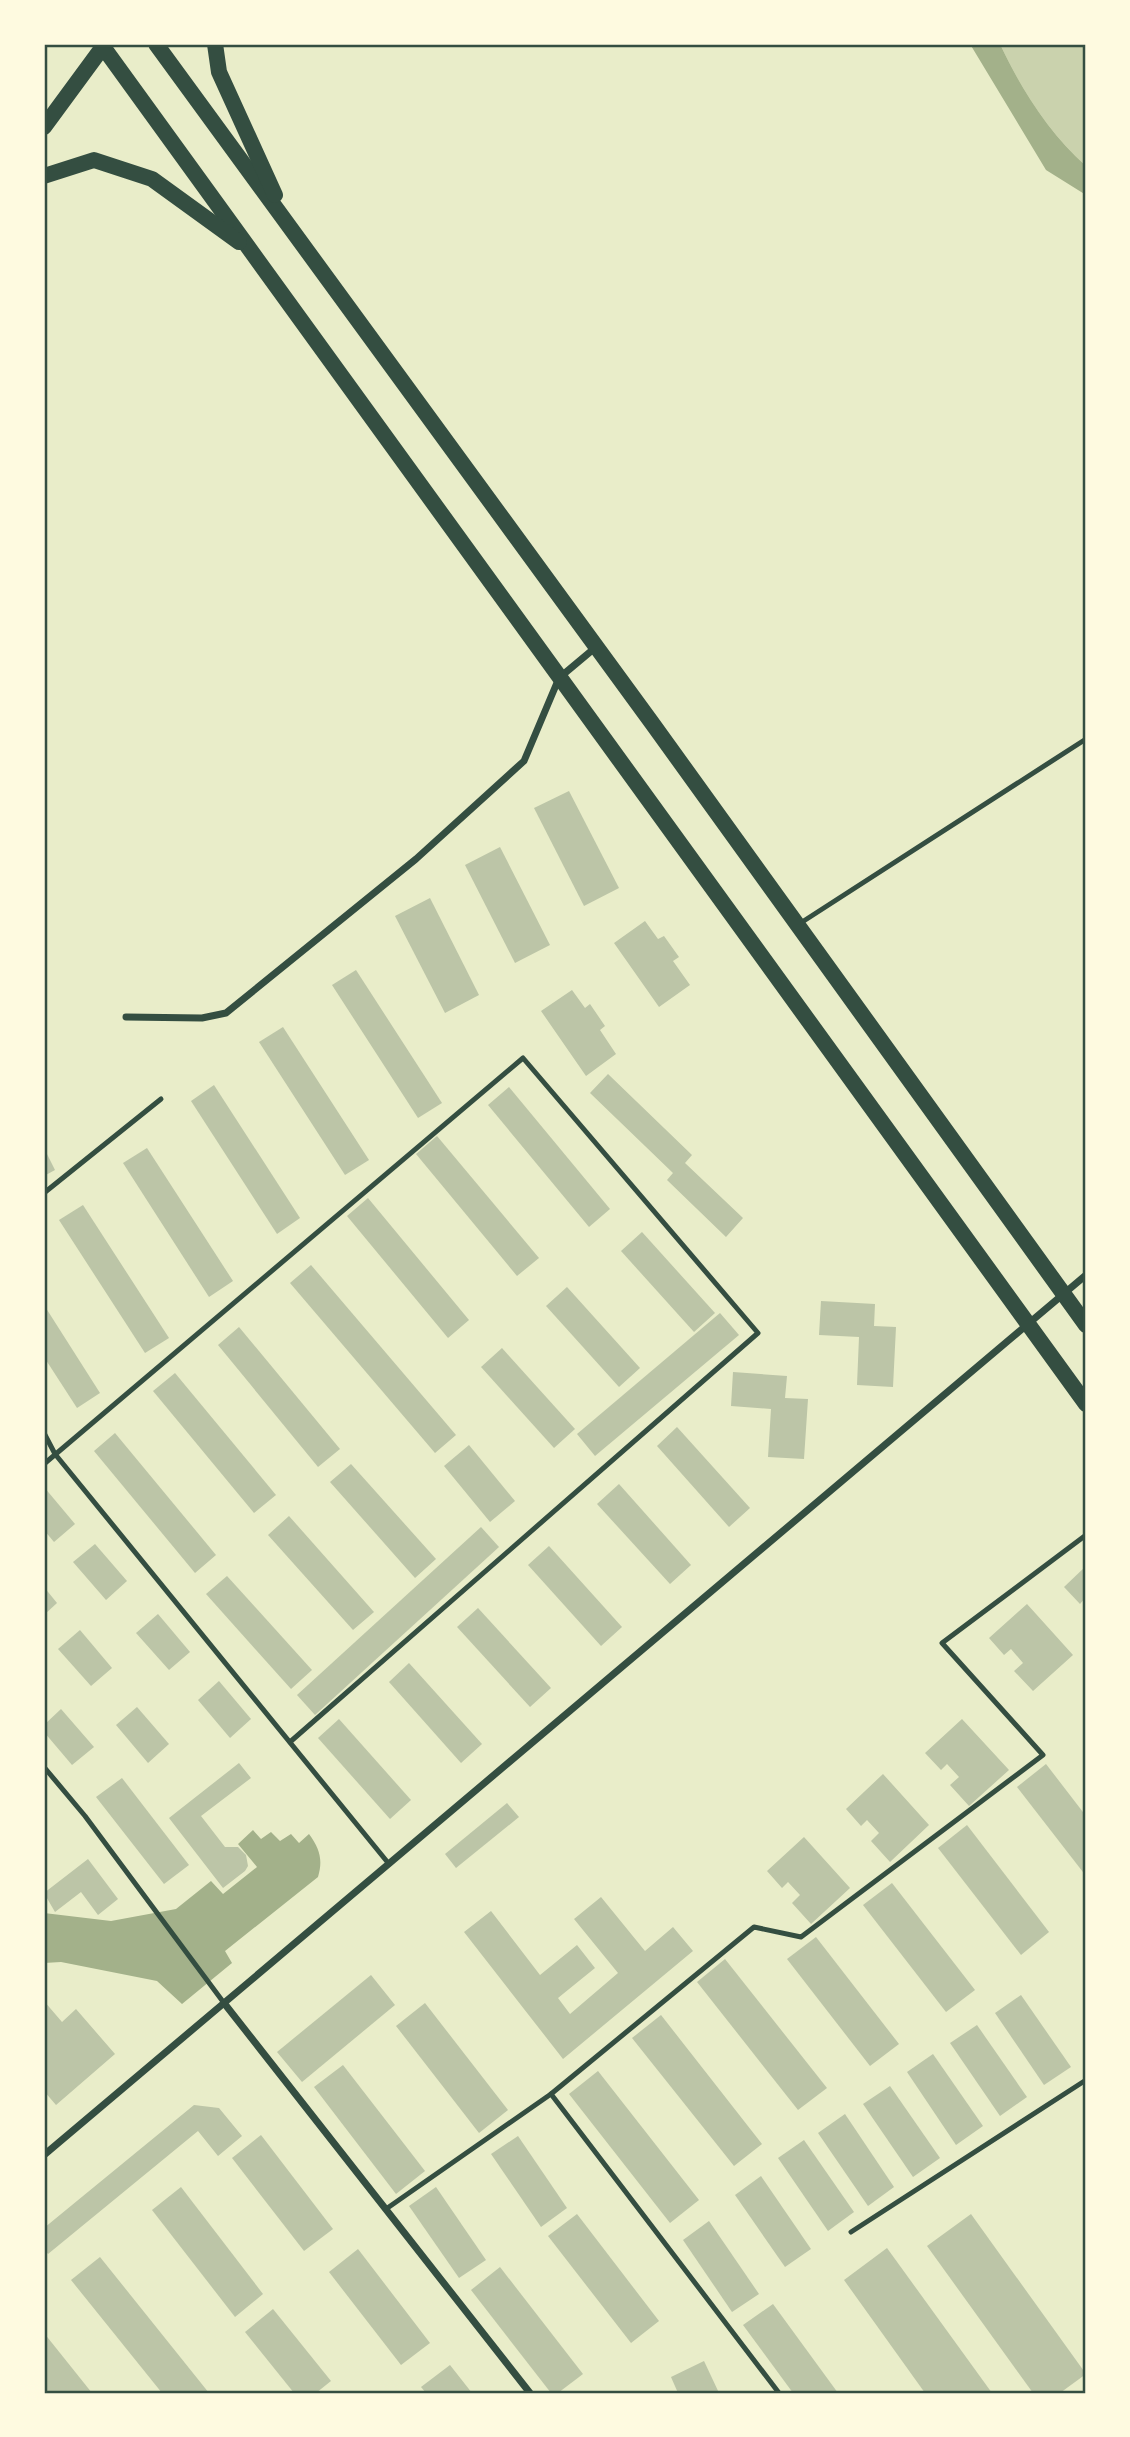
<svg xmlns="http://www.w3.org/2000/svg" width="1130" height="2437" font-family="Lato,sans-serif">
<rect width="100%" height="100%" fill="#e9edc9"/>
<!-- green -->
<path fill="#cad2ad" d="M1000 44H1086V166C1049 133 1021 89 1000 44Z"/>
<!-- water -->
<g fill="#a3b18a">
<path d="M970 44H1000C1021 89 1049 133 1086 166V195L1046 170Z"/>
<path d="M253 1830 261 1839 271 1832 280 1841 291 1834 299 1843 309 1834C320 1849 323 1860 318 1877L225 1951 232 1963 182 2004 157 1981 61 1962 44 1963V1913L111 1921 176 1909 211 1881 223 1894 257 1867 238 1844Z"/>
</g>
<!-- building -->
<g fill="#bcc5a7">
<polygon points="569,791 619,888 584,906 534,808"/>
<polygon points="500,847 550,945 515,963 465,865"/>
<polygon points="430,898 479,995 445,1013 395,916"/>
<polygon points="645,921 658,939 664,936 679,957 673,961 690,985 659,1007 614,943"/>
<polygon points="356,970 442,1103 418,1118 332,985"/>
<polygon points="572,990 585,1008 590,1004 605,1026 600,1030 616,1054 586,1076 541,1011"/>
<polygon points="283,1027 369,1160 345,1175 259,1042"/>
<polygon points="608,1074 692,1155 685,1163 743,1218 726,1237 667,1180 673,1173 590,1093"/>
<polygon points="214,1085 300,1218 277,1234 191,1101"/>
<polygon points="509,1087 610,1209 589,1227 488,1105"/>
<polygon points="437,1136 539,1258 517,1276 416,1154"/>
<polygon points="44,1148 55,1170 44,1176"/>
<polygon points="147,1148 233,1281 209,1297 123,1163"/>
<polygon points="368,1198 469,1320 448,1338 347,1216"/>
<polygon points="83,1205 169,1338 145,1353 59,1220"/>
<polygon points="642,1232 715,1313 694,1332 621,1251"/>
<polygon points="311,1265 456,1435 435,1453 290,1283"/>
<polygon points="567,1287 640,1368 619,1387 546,1306"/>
<polygon points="821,1301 875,1304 874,1326 896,1327 893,1387 857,1385 859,1337 819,1335"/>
<polygon points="44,1305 100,1393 77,1408 44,1357"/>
<polygon points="720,1313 739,1335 595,1456 577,1434"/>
<polygon points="239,1327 340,1449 318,1467 218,1345"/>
<polygon points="502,1348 575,1429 554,1448 481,1367"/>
<polygon points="733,1372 787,1376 785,1398 808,1399 804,1459 768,1457 771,1409 731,1406"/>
<polygon points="175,1373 276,1495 254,1513 153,1391"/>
<polygon points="677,1427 750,1508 729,1527 657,1446"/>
<polygon points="115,1433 216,1555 195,1573 94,1451"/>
<polygon points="469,1445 515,1501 490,1522 444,1466"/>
<polygon points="351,1464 436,1559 415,1578 330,1482"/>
<polygon points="619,1484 691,1565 670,1584 597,1504"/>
<polygon points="44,1487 75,1524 54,1542 44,1530"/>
<polygon points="289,1516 374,1612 353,1630 268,1535"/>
<polygon points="481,1527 499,1547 315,1715 297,1695"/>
<polygon points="95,1544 127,1581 106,1600 73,1562"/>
<polygon points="549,1546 622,1627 601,1646 528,1565"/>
<polygon points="1086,1566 1086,1597 1080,1604 1064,1587"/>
<polygon points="227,1576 312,1670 291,1689 206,1594"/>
<polygon points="44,1587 57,1603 44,1615"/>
<polygon points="1027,1604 1073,1655 1033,1691 1014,1671 1023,1663 1011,1649 1004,1655 989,1638"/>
<polygon points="478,1608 551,1688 530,1707 457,1627"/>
<polygon points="158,1614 190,1652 169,1670 136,1633"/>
<polygon points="80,1630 112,1668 91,1686 58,1649"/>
<polygon points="409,1663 482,1744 461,1763 389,1682"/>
<polygon points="219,1681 251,1719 230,1738 198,1700"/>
<polygon points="137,1707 169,1744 148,1763 116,1725"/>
<polygon points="61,1709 94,1747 72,1765 44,1732 44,1725"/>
<polygon points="339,1719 411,1800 390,1819 318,1738"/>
<polygon points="962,1719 1009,1770 969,1806 950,1785 959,1777 947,1764 941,1770 925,1753"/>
<polygon points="239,1763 251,1778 201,1816 225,1847 238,1847 246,1855 248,1866 245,1871 223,1888 169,1818"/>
<polygon points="1046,1764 1086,1816 1086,1876 1017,1787"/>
<polygon points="883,1774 929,1825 890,1862 871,1841 879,1833 867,1820 861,1826 846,1809"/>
<polygon points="122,1778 189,1865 164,1884 96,1797"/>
<polygon points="507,1803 519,1817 456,1868 445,1854"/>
<polygon points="967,1825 1049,1932 1021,1955 938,1848"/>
<polygon points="804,1837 850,1888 811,1924 792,1903 800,1895 788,1882 782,1888 767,1871"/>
<polygon points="88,1859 118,1899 98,1915 81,1892 55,1912 44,1893"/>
<polygon points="892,1883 975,1990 946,2012 863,1905"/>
<polygon points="601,1897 645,1951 673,1927 693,1951 563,2059 464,1932 491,1911 540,1975 577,1945 595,1968 558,1998 570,2014 618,1973 574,1919"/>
<polygon points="816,1937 899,2044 870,2066 787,1959"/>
<polygon points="725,1959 827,2088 798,2110 697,1982"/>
<polygon points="371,1975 395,2005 302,2082 277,2052"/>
<polygon points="1021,1995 1071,2067 1044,2085 995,2013"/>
<polygon points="44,2001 62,2022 76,2009 115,2054 56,2105 44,2091"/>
<polygon points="425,2003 508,2110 479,2133 396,2026"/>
<polygon points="661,2015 762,2144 734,2166 632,2038"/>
<polygon points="977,2025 1027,2097 1000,2116 950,2043"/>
<polygon points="933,2054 983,2126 956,2145 907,2072"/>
<polygon points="343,2065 425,2171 396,2194 314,2087"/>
<polygon points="598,2071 699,2200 670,2223 569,2094"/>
<polygon points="890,2086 940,2158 913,2177 863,2104"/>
<polygon points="194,2105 219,2108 242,2136 218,2156 198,2131 48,2254 44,2249 44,2228"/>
<polygon points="845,2114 894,2187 868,2206 818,2133"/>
<polygon points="261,2135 333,2229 304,2251 232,2158"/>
<polygon points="518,2136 567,2208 541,2227 491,2154"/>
<polygon points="804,2140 854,2212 828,2231 778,2158"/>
<polygon points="761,2176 811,2249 785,2267 735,2195"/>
<polygon points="181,2187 263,2294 235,2317 152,2210"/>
<polygon points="436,2187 486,2260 459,2278 409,2206"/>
<polygon points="577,2214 659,2321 631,2343 548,2236"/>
<polygon points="971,2214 1086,2374 1060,2393 1033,2393 927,2246"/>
<polygon points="709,2221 759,2294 732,2312 683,2240"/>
<polygon points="887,2248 992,2393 925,2393 844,2280"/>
<polygon points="358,2249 430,2343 401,2365 329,2272"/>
<polygon points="100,2257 209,2393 162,2393 71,2280"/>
<polygon points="500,2267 583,2374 558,2393 551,2393 471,2290"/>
<polygon points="773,2304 838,2393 793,2393 743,2325"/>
<polygon points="273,2309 331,2381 316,2393 294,2393 245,2332"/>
<polygon points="44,2333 92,2393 45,2393"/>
<polygon points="704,2361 719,2393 678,2393 671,2377"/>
<polygon points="450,2365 472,2393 426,2393 421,2387"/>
</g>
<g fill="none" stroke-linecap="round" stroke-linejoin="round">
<!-- service -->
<g stroke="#344e41" stroke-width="5">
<polyline points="799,924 1086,739"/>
<polyline points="44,1193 161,1099"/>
<polyline points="44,1433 55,1454 389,1864"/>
<polyline points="44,1464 523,1058 758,1333 290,1742"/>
<polyline points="44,1767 85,1816 224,2003"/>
<polyline points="386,2209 551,2094"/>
<polyline points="851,2232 1086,2080"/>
<polyline points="779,2393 551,2094 754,1927 801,1937 1043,1755 942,1643 1086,1535"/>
</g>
<!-- minor -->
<g stroke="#344e41" stroke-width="7">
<polyline points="126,1017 202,1018 226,1013 416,859 524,761 559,678 596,647"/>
<polyline points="224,2003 530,2393"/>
<polyline points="44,2155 1086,1275"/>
</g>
<!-- primary -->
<g stroke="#344e41" stroke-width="16">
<polyline points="101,44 1086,1404"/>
<polyline points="156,44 652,723 1086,1325"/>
<polyline points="215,44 219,72 275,195"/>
<polyline points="44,127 105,44"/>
<polyline points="44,176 94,160 152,179 239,242"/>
</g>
</g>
<!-- border -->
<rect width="1130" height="2437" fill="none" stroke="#fefae0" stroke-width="91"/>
<rect x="46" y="46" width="1038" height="2346" fill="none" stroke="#344e41" stroke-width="2.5"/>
</svg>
